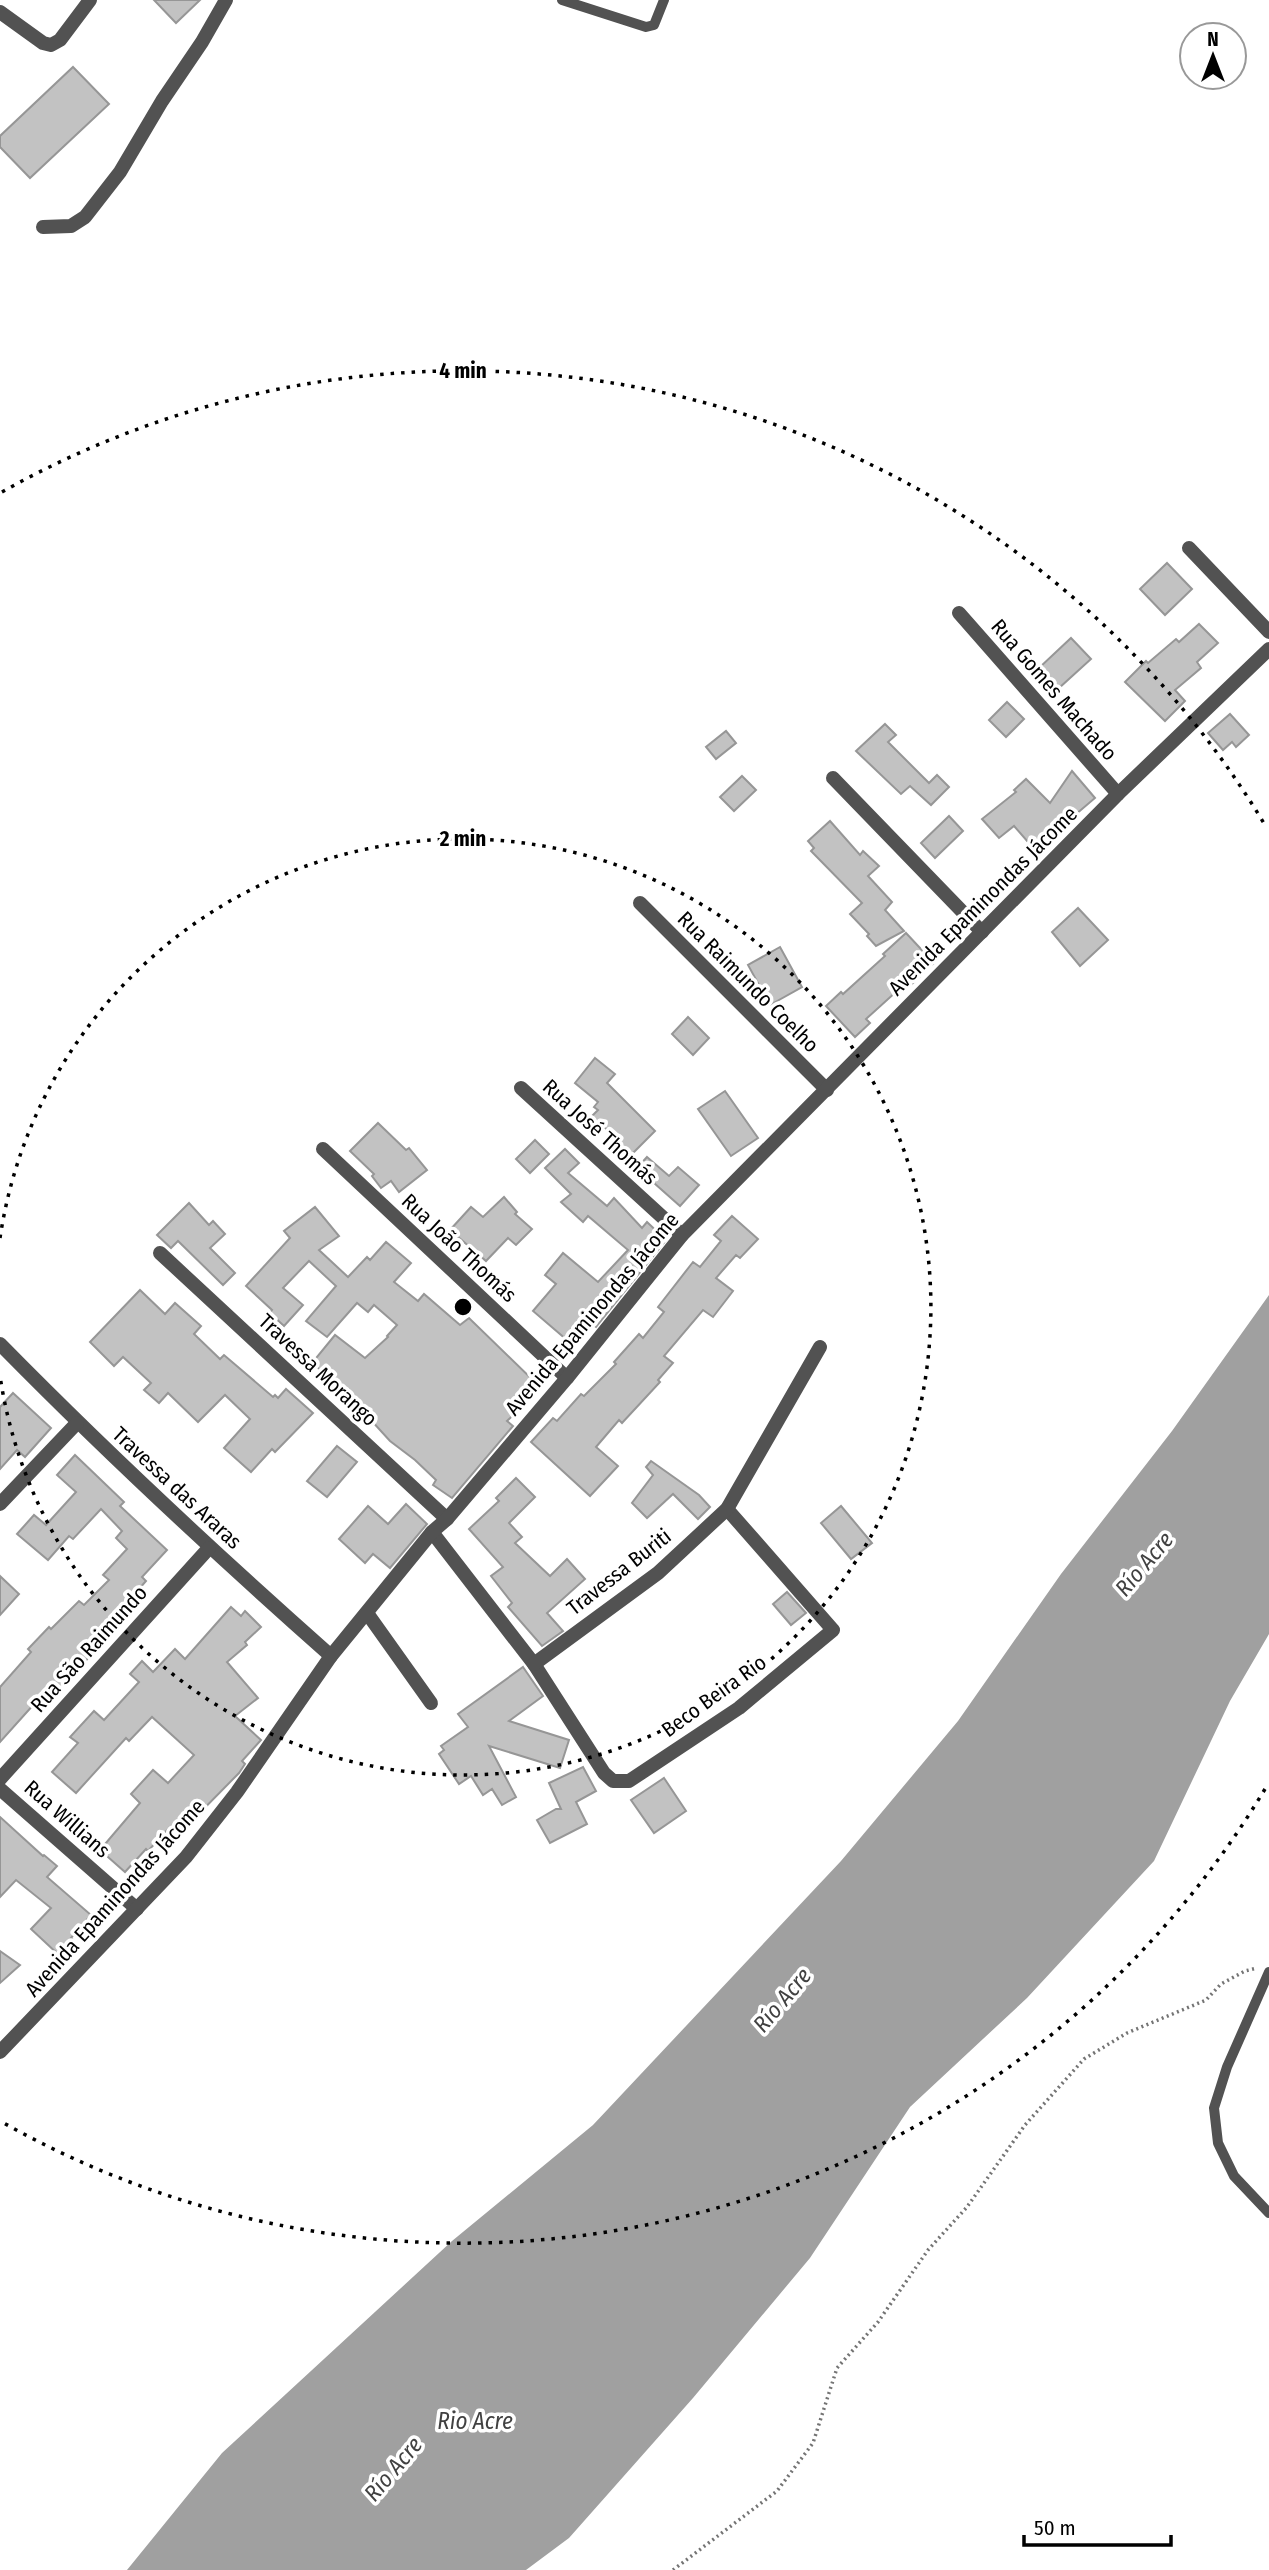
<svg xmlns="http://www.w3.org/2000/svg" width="1269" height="2570" font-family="'Fira Sans Condensed',sans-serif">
<rect width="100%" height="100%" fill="#fff"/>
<!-- water -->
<polygon fill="#a0a0a0" points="1269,1295 1269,1634 1230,1701 1154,1861 1027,1998 910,2107 810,2258 693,2398 569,2538 526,2570 127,2570 222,2453 452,2241 593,2125 841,1861 958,1721 1061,1574 1172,1431"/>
<!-- building -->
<g fill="#c2c2c2" stroke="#969696" stroke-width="2">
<polygon points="154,0 200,0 176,23"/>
<polygon points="73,67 109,104 30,178 0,147 0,136"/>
<polygon points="1167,563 1192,589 1165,615 1140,589"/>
<polygon points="1199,624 1218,643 1197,662 1201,668 1175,690 1185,701 1165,721 1125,682 1146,661 1148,663 1176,639 1179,642"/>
<polygon points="1071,638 1091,659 1059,688 1040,667"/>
<polygon points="1007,702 1024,719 1006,737 989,720"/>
<polygon points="1230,714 1249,735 1236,747 1232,742 1223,750 1208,733"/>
<polygon points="885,724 896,735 888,742 929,783 937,775 949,787 931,805 910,786 901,794 856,751"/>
<polygon points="726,731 736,743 716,759 706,747"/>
<polygon points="1072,771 1095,798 1068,821 1070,824 1056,836 1054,834 1035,850 1014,826 999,838 982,819 1016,792 1014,790 1026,779 1050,803"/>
<polygon points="742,776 756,790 734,811 720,797"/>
<polygon points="949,816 963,831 935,858 921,843"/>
<polygon points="830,821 860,855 863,851 879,866 868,876 892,902 885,910 904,931 876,946 867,936 869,934 850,914 862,903 811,851 814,848 808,841"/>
<polygon points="1078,908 1108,940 1080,966 1052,932"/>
<polygon points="906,933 934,963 912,984 908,981 866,1019 870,1023 855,1037 826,1006 841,992 843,994 885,956 883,954"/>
<polygon points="780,947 802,987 770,1005 748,965"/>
<polygon points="688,1017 709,1038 693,1055 672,1034"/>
<polygon points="595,1058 615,1074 607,1083 655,1131 630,1156 611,1138 613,1135 592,1116 598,1110 594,1107 598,1102 575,1083"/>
<polygon points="725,1091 758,1138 731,1156 698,1109"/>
<polygon points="378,1123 406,1150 409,1148 427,1170 399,1192 391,1181 381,1188 372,1176 374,1174 350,1151"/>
<polygon points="535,1140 549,1154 530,1173 516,1159"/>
<polygon points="565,1149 579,1163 568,1173 607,1206 614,1198 642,1228 647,1222 666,1240 596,1327 593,1325 574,1346 533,1311 556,1284 545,1275 563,1253 598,1282 628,1250 588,1216 583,1222 561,1202 571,1194 545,1168"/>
<polygon points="647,1157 669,1176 678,1167 699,1185 680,1206 637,1168"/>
<polygon points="504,1197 517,1212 515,1214 532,1229 516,1245 508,1238 486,1261 450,1230 471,1207 483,1217"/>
<polygon points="189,1203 209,1225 213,1221 225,1234 210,1248 235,1273 223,1285 178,1241 171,1248 157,1235"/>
<polygon points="315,1207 339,1236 319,1250 348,1277 367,1257 370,1260 386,1242 411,1263 394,1282 418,1301 424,1294 460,1325 469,1318 541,1388 507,1421 513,1426 452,1498 433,1485 436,1480 415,1460 390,1441 339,1385 312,1363 335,1335 365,1358 388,1337 387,1336 397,1325 374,1305 368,1312 357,1303 327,1337 306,1321 336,1286 309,1261 283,1288 303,1305 284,1326 270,1313 272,1310 246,1286 290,1238 284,1231"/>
<polygon points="732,1216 758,1239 740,1258 736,1255 716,1278 733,1291 713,1317 703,1310 664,1356 673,1363 658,1380 660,1382 622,1423 619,1420 596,1447 618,1466 590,1496 531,1442 553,1418 557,1421 581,1394 584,1396 616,1364 614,1362 639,1334 643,1338 664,1312 658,1307 693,1262 700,1267 721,1241 714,1235"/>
<polygon points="140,1290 165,1314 175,1303 201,1326 194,1334 220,1359 224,1355 273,1397 275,1395 278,1398 286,1389 313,1413 275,1452 272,1449 251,1472 224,1448 250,1419 225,1395 198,1422 168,1393 159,1403 144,1390 151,1383 123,1357 114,1366 90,1342"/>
<polygon points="13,1393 51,1428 25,1457 17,1450 0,1469 0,1407"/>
<polygon points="337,1446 357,1462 327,1497 307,1481"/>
<polygon points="75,1455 124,1502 120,1506 167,1550 142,1577 146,1581 124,1606 129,1611 110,1631 112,1633 41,1708 35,1703 0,1742 0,1687 31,1652 28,1649 49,1627 51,1629 79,1601 84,1605 109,1580 103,1575 127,1549 116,1538 122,1531 101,1509 73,1539 69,1536 48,1560 17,1534 34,1515 46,1525 76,1492 57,1475"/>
<polygon points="651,1461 699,1495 710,1507 698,1519 673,1494 647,1518 632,1503 653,1475 646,1467"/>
<polygon points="516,1478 535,1497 509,1523 522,1537 515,1543 550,1576 567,1559 585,1579 547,1613 563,1631 542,1646 508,1607 512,1603 491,1576 503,1567 469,1529 499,1501 496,1498"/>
<polygon points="406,1504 427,1524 390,1568 373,1554 365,1563 339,1539 368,1506 388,1524"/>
<polygon points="841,1506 872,1543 851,1559 821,1523"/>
<polygon points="0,1576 19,1594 0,1615"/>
<polygon points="787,1592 806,1613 791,1625 773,1604"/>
<polygon points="231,1607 241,1616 245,1611 261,1627 245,1642 247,1645 227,1662 258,1698 235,1716 261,1740 242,1761 245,1764 239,1773 177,1836 169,1828 148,1851 146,1849 125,1872 100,1850 140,1803 131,1794 153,1770 168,1783 194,1755 152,1717 129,1741 126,1738 76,1793 52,1772 78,1743 70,1737 94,1711 104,1720 139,1682 130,1674 142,1661 153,1672 175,1649 185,1659"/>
<polygon points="523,1667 543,1696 509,1721 569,1740 560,1768 489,1746 516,1797 502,1805 492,1789 483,1795 471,1776 459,1784 439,1754 444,1750 441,1746 468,1727 458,1714"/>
<polygon points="583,1767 596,1791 576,1802 587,1824 550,1843 537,1820 556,1809 561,1809 549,1783"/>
<polygon points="664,1778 686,1811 654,1833 631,1800"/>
<polygon points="0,1817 43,1856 44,1855 57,1866 47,1877 91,1915 71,1938 74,1941 60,1956 31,1929 51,1908 16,1880 0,1897"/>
<polygon points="0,1951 20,1965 0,1983"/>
</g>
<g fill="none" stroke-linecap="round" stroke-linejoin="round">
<!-- path -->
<polyline stroke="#747474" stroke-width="3.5" stroke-dasharray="2 3.5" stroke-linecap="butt" points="673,2570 777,2491 813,2443 837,2368 878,2322 928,2250 967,2207 1025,2125 1084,2059 1127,2033 1206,2000 1221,1984 1245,1971 1257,1968"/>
<!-- lane -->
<g stroke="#525252" stroke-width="10">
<polyline points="562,0 646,27 654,25 664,0"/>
<polyline points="1269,1972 1227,2067 1214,2108 1218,2143 1234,2176 1269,2213"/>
</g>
<!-- street -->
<g stroke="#525252" stroke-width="14">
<polyline points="0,12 43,43 51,45 60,40 90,0"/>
<polyline points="43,227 71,226 85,217 120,172 162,101 202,42 226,0"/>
<polyline points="1189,548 1269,632"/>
<polyline points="959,613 1118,794"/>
<polyline points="833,778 982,932"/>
<polyline points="640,903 827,1090"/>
<polyline points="521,1088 682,1235"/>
<polyline points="323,1149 567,1378"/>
<polyline points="160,1253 447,1519"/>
<path d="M0 1344C106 1452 217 1555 331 1656"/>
<polyline points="0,1504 77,1423"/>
<polyline points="432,1532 534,1664 604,1773 613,1781 629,1781 739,1708 833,1630 727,1509"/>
<polyline points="367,1613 431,1703"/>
<polyline points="534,1664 658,1573 727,1509 820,1347"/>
<polyline points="0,1779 209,1548"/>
<polyline points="0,1789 137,1909"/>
<polyline points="0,2052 186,1857 237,1792 331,1656 432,1532 447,1519 567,1378 682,1235 1118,794 1269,649"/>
</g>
</g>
<!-- distance rings -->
<g fill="none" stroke="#000" stroke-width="3.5" stroke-dasharray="3.5 7">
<path d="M0 1238A468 468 0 1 1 0 1376"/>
<path d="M1265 1789A936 936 0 0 1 2 2122M2 492A936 936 0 0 1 1265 825"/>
</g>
<g text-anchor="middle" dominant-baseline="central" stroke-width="7" stroke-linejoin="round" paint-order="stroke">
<!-- street labels -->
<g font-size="21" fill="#000" stroke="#fff">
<text transform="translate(1054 690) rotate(49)">Rua Gomes Machado</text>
<text transform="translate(983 901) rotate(-45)">Avenida Epaminondas Jácome</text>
<text transform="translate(748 982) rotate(45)">Rua Raimundo Coelho</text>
<text transform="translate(600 1132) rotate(42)">Rua José Thomás</text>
<text transform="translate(459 1248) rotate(43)">Rua João Thomás</text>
<text transform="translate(592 1314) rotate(-50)">Avenida Epaminondas Jácome</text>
<text transform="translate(318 1370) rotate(43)">Travessa Morango</text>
<text transform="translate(177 1488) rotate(43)">Travessa das Araras</text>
<text transform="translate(619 1572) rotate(-38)">Travessa Buriti</text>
<text transform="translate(89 1649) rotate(-48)">Rua São Raimundo</text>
<text transform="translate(714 1696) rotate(-36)">Beco Beira Rio</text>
<text transform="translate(67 1819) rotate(41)">Rua Willians</text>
<text transform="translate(115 1898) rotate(-48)">Avenida Epaminondas Jácome</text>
</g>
<!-- water labels -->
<g font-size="23" font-style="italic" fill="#414141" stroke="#fff">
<text transform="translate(1144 1564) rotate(-50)">Río Acre</text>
<text transform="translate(782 2000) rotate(-50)">Río Acre</text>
<text x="475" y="2421">Rio Acre</text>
<text transform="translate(393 2469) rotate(-50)">Río Acre</text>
</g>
</g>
<circle cx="463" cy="1307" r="10" fill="#000" stroke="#fff" stroke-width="3.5"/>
<g font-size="21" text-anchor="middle" font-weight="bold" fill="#000" stroke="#fff" stroke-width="7" stroke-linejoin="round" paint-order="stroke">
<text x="463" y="378">4 min</text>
<text x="463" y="846">2 min</text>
</g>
<!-- north arrow -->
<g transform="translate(1213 56)"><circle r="33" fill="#ffffff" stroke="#999999" stroke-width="2"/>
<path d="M0-5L12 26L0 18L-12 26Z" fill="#000000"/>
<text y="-10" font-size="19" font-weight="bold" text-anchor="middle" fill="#000000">N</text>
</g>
<!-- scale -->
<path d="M1024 2535v10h147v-10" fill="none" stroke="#000000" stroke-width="3.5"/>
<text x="1034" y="2535" font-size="21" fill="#000000" stroke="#ffffff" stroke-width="5" paint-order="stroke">50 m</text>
</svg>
